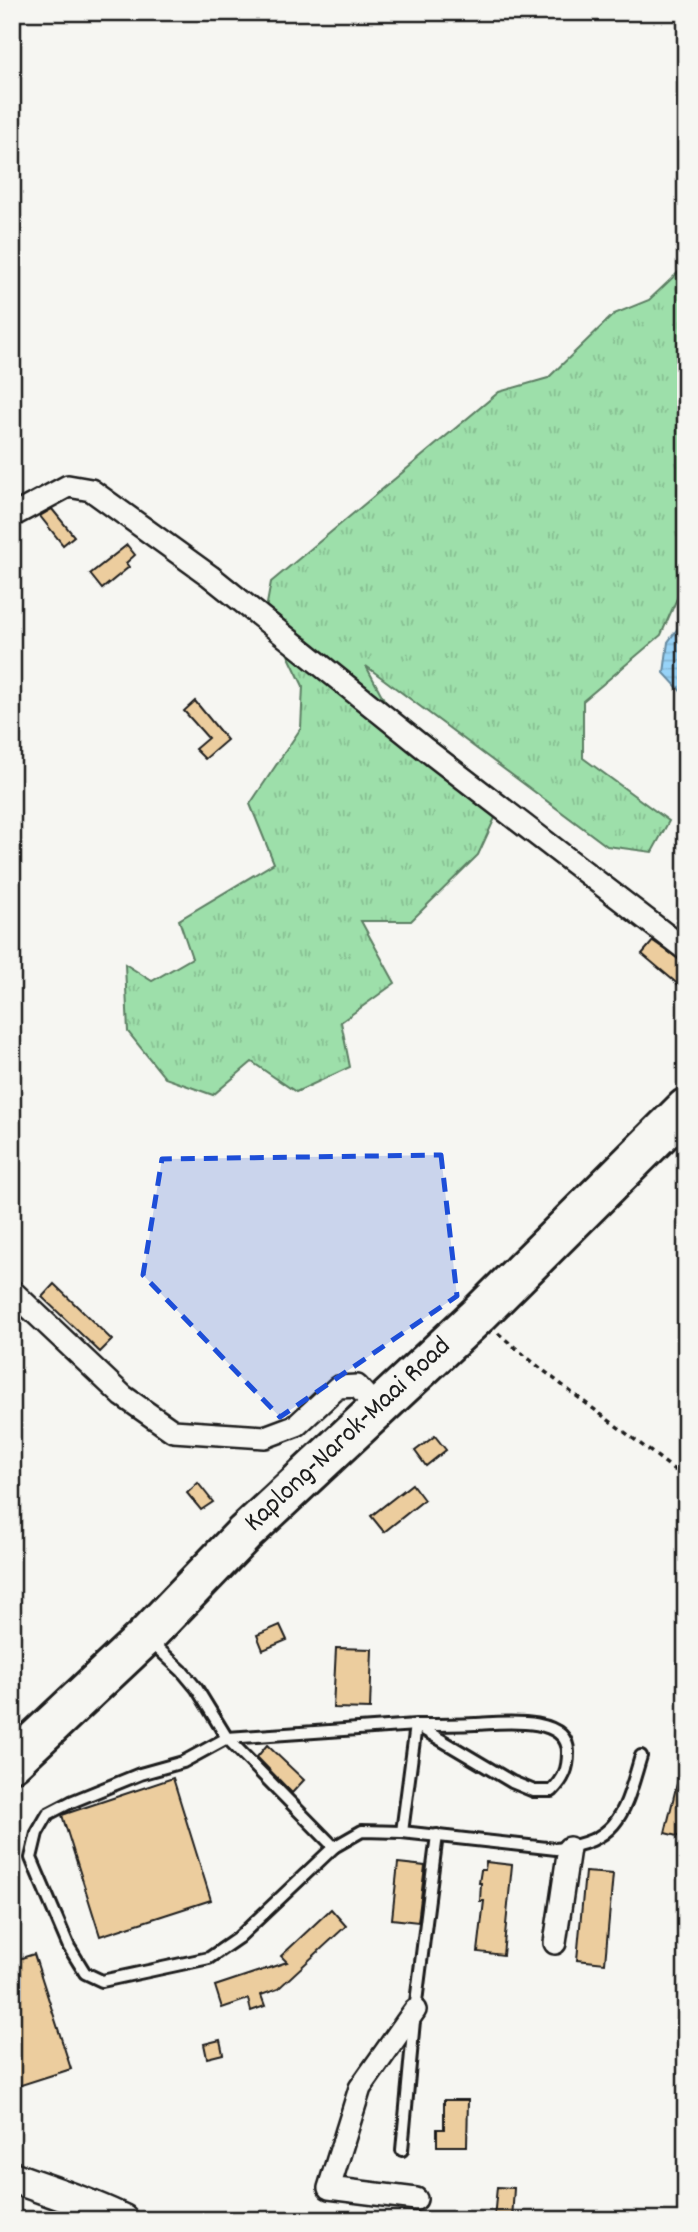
<svg xmlns="http://www.w3.org/2000/svg" width="698" height="2232" font-family="Dekko,sans-serif">
<defs>
<pattern id="grass-tufts" width="24" height="20" patternUnits="userSpaceOnUse" patternTransform="scale(1.75)"><rect width="24" height="20" fill="#9ddfaa"/><path d="M3 7l-1-3M5 7V3M7 7l1-3M15 17l-1-3M17 17v-4M19 17l1-3" fill="none" stroke="#87bf92"/></pattern>
<pattern id="water-rules" width="6" height="5" patternUnits="userSpaceOnUse" patternTransform="scale(1.75)"><rect width="6" height="5" fill="#97d3f8"/><path d="M0 2.5h6" fill="none" stroke="#82b5d4"/></pattern>
</defs>
<rect width="100%" height="100%" fill="#f6f6f2"/>
<filter id="ink" filterUnits="userSpaceOnUse"><feTurbulence type="fractalNoise" baseFrequency=".0143" numOctaves="2"/><feDisplacementMap in="SourceGraphic" scale="14" xChannelSelector="R" yChannelSelector="G"/><feConvolveMatrix kernelMatrix="1 2 1 2 8 2 1 2 1" color-interpolation-filters="sRGB"/></filter>
<g filter="url(#ink)">
<!-- grass -->
<polygon fill="url(#grass-tufts)" stroke="#5c7e63" stroke-width="2" points="686,265 686,578 661,635 583,701 583,758 669,821 652,852 607,846 366,666 386,703 505,796 478,855 411,921 361,921 395,983 341,1022 350,1067 296,1092 252,1062 213,1095 165,1078 128,1032 125,964 152,981 192,958 179,920 274,863 250,804 301,728 303,686 266,609 271,582 499,392 548,378 614,314 649,300"/>
<!-- water -->
<polygon fill="url(#water-rules)" stroke="#668aa0" stroke-width="2" points="686,617 686,697 664,673 668,642"/>
<!-- building -->
<g fill="#eccd9e" stroke="#1c1c1c" stroke-width="2">
<polygon points="52,509 74,536 63,545 40,516"/>
<polygon points="127,545 135,555 126,563 129,567 102,589 90,574"/>
<polygon points="195,701 227,740 205,759 195,749 208,738 184,711"/>
<polygon points="653,941 686,964 686,991 642,954"/>
<polygon points="54,1284 112,1340 100,1352 42,1297"/>
<polygon points="435,1436 446,1450 426,1466 415,1451"/>
<polygon points="198,1483 213,1502 201,1510 187,1493"/>
<polygon points="412,1484 424,1500 384,1532 371,1516"/>
<polygon points="280,1625 287,1640 263,1650 257,1635"/>
<polygon points="336,1648 372,1649 370,1709 333,1708"/>
<polygon points="267,1745 304,1780 292,1793 257,1757"/>
<polygon points="680,1771 686,1771 686,1830 683,1829 681,1837 665,1833"/>
<polygon points="173,1778 211,1900 100,1936 62,1815"/>
<polygon points="486,1862 512,1865 503,1955 478,1952 484,1901 480,1901 481,1883 479,1883 481,1870 485,1870"/>
<polygon points="398,1863 425,1866 418,1922 392,1919"/>
<polygon points="585,1872 613,1874 605,1963 577,1960"/>
<polygon points="331,1909 346,1926 278,1989 261,1995 265,2006 251,2011 248,1999 222,2008 215,1986 287,1962 281,1956"/>
<polygon points="34,1954 71,2069 12,2088 12,1961"/>
<polygon points="220,2040 223,2054 207,2058 204,2044"/>
<polygon points="444,2100 468,2100 467,2146 437,2146 437,2129 444,2129"/>
<polygon points="497,2187 514,2188 512,2220 494,2219"/>
</g>
<g fill="none" stroke-linecap="round" stroke-linejoin="round">
<!-- lane casing -->
<g stroke="#1c1c1c" stroke-width="16">
<g id="lane">
<path d="M150 1641 182 1671 197 1689 227 1738 334 1847 362 1831 402 1832 556 1849C621 1841 624 1812 641 1756"/>
<path d="M334 1847 238 1938 209 1958 102 1981 85 1973 69 1947 31 1858 37 1833 48 1814 71 1802 140 1774 183 1762 227 1738 416 1725 512 1782 534 1791H552C564 1779 568 1769 568 1753 569 1714 499 1723 475 1724 456 1725 436 1725 416 1725L402 1832"/>
<polyline points="402,2150 415,2010 437,1835"/>
</g>
</g>
<!-- street casing -->
<g stroke="#1c1c1c" stroke-width="26">
<g id="street">
<polyline points="12,516 68,486 91,490 210,576 424,748 686,950"/>
<polyline points="12,1291 123,1396 173,1431 265,1437 297,1425 338,1387 357,1386 377,1408"/>
<polyline points="555,1943 569,1848"/>
<polyline points="415,2010 360,2088 329,2188 416,2199"/>
</g>
</g>
<!-- secondary casing -->
<g stroke="#1c1c1c" stroke-width="35">
<path id="secondary" d="M12 2177C49 2191 87 2202 123 2220"/>
</g>
<!-- highway casing -->
<g stroke="#1c1c1c" stroke-width="44">
<g id="highway">
<path id="s1" d="M12 1762 145 1637 245 1533 478 1315 686 1108"/>
</g>
</g>
<!-- path -->
<path stroke="#1c1c1c" stroke-width="3.5" stroke-dasharray="5 5" stroke-linecap="butt" d="M498 1333C558 1385 624 1430 686 1479"/>
<!-- lane -->
<use href="#lane" stroke="#f6f6f2" stroke-width="10"/>
<!-- street -->
<use href="#street" stroke="#f6f6f2" stroke-width="21"/>
<!-- secondary -->
<use href="#secondary" stroke="#f6f6f2" stroke-width="30"/>
<!-- highway -->
<use href="#highway" stroke="#f6f6f2" stroke-width="38"/>
</g>
</g>
<!-- marked area -->
<path fill="#1d4ed8" fill-opacity="0.2" stroke="#1d4ed8" stroke-width="5" stroke-dasharray="14 9" stroke-linejoin="round" d="M441 1155 457 1296 280 1417 143 1275 162 1159Z"/>
<g text-anchor="middle" dominant-baseline="central" stroke-width="7" stroke-linejoin="round" paint-order="stroke">
<!-- street labels -->
<g font-size="28" fill="#1c1c1c" stroke="#f6f6f2">
<text stroke="none"><textPath href="#s1" startOffset="469">Kaplong-Narok-Maai Road</textPath></text>
</g>
</g>
<!-- margin -->
<rect width="698" height="2232" fill="none" stroke="#f6f6f2" stroke-width="42"/>
<rect x="21" y="21" width="656" height="2190" fill="none" stroke="#1c1c1c" stroke-width="2.5" filter="url(#ink)"/>
</svg>
